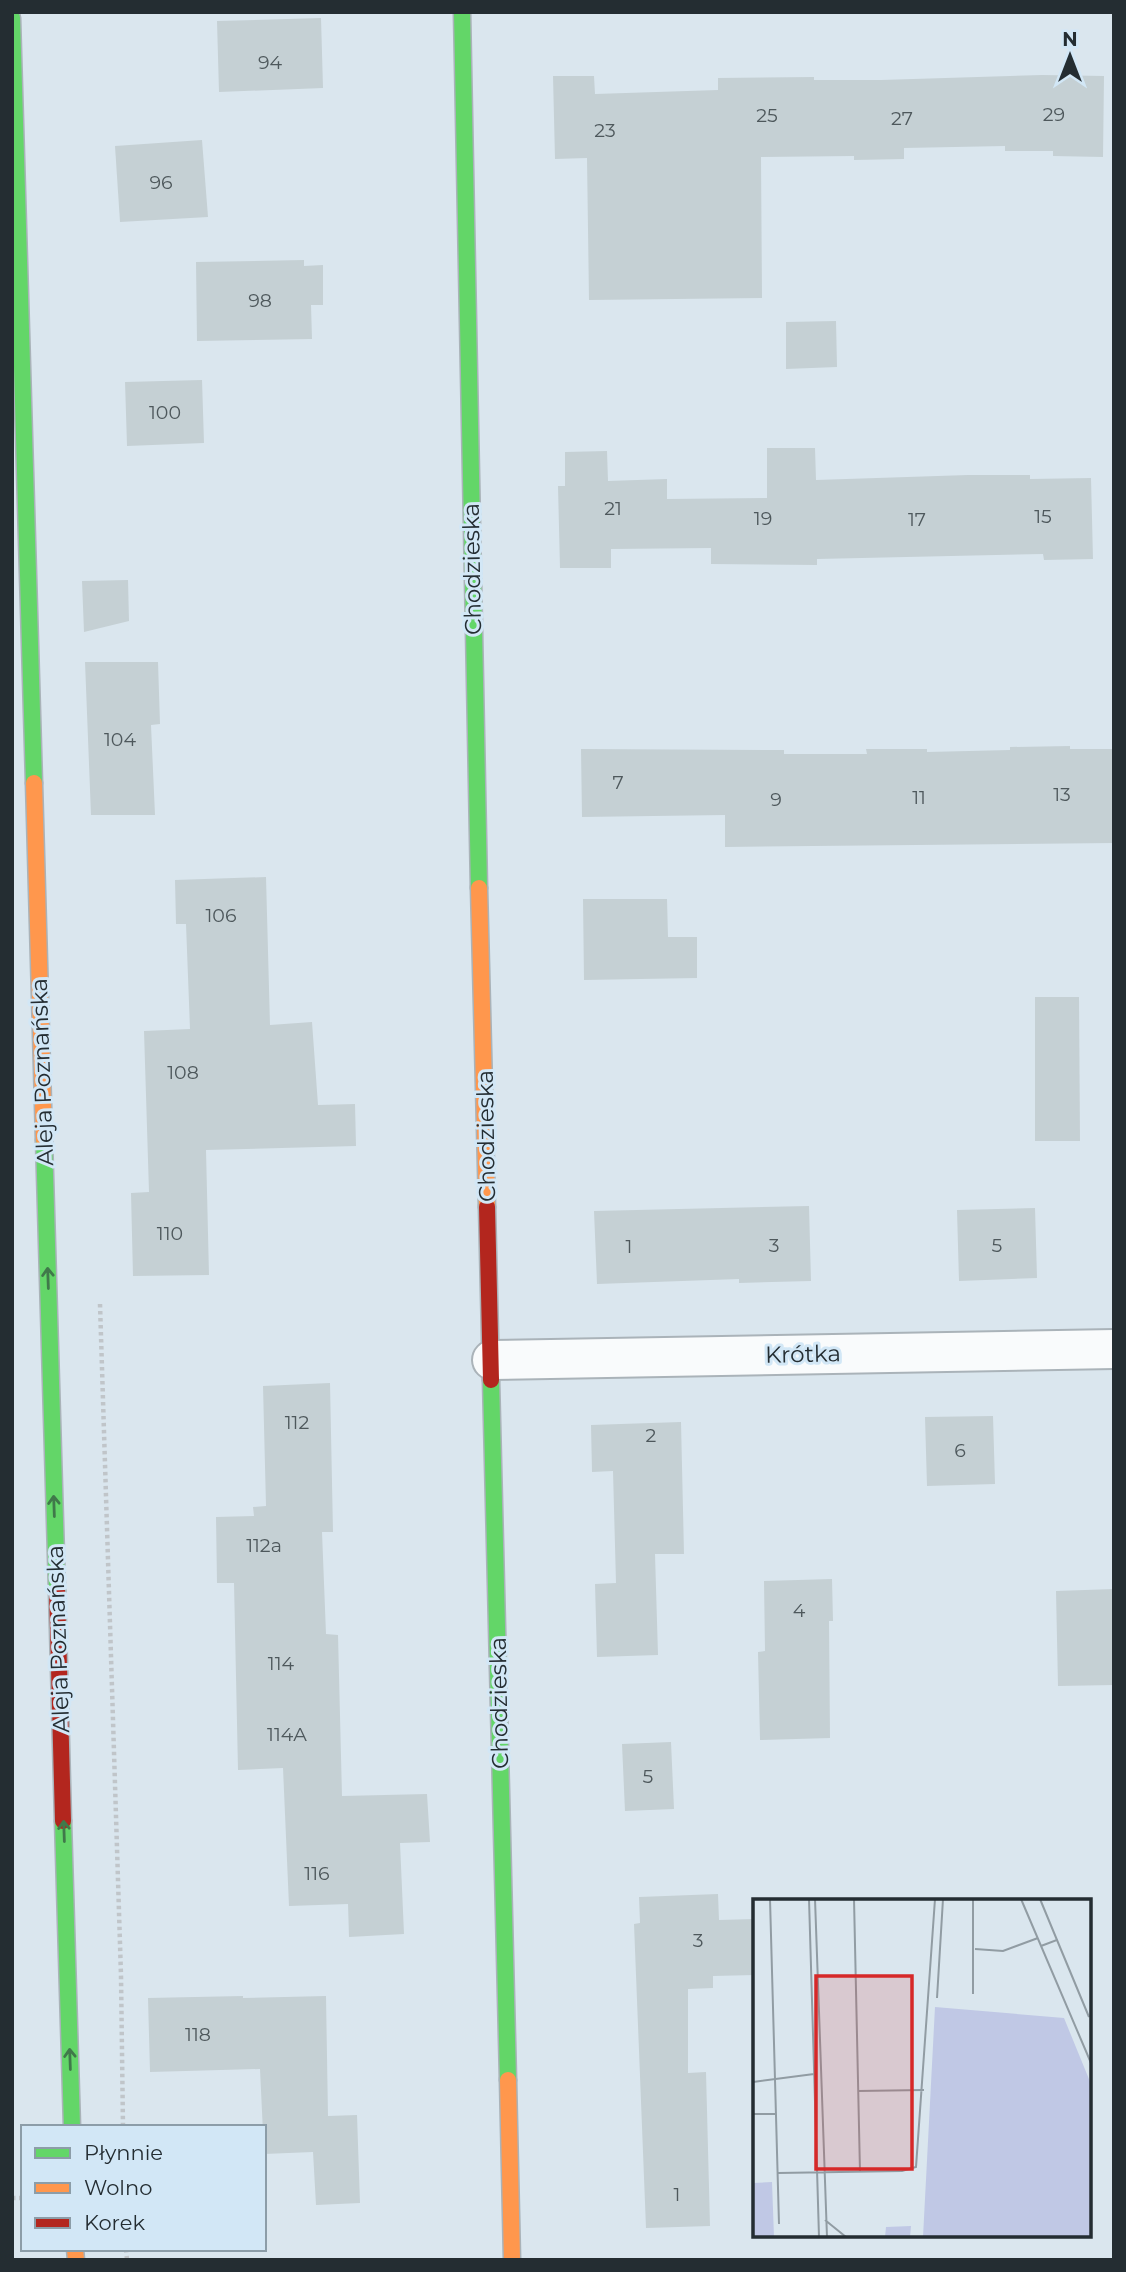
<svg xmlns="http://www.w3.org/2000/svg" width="1126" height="2272" font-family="Montserrat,sans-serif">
<rect width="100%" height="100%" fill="#dae6ee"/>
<!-- building -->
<g fill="#c5d0d4">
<polygon points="321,18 323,88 219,92 217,21"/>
<polygon points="1042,75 1104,76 1103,157 1053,156 1053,151 1005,151 1005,146 904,148 904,159 854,160 854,156 761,157 762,298 589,300 587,158 555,159 553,76 594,76 595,94 718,90 718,78 814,77 814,80 881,80"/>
<polygon points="202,140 208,217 120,222 115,146"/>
<polygon points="304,260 304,266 323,265 323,305 311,305 312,339 197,341 196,262"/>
<polygon points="836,321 837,367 786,369 786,322"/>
<polygon points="202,380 204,443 127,446 125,382"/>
<polygon points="767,448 815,448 816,480 968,475 1030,475 1030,479 1091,478 1093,559 1044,560 1043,554 817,559 817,565 711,564 711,548 611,549 611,568 560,568 558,486 565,486 565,452 607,451 608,481 667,479 667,499 767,498"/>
<polygon points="128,580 129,621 84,632 82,581"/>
<polygon points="85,662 158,662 160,724 151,725 155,815 91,815"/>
<polygon points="1070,746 1070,749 1114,749 1114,843 725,847 725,815 582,817 581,749 784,750 784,754 867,754 866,749 927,749 927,752 1010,750 1010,747"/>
<polygon points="266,877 270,1025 312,1022 318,1105 355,1104 356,1146 206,1150 209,1275 133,1276 131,1193 149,1192 144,1031 190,1029 186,924 176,924 175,880"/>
<polygon points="583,899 667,899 668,937 697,937 697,978 584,980"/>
<polygon points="1035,997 1079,997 1080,1141 1035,1141"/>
<polygon points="809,1206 811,1281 739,1283 739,1279 597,1284 594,1211"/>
<polygon points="1035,1208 1037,1278 959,1281 957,1210"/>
<polygon points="330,1383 333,1532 322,1532 326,1634 338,1635 342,1796 427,1794 430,1842 400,1843 404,1934 349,1937 348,1904 289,1906 283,1768 238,1770 234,1583 217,1583 216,1517 254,1516 253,1507 266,1506 263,1386"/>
<polygon points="993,1416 995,1484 927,1486 925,1417"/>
<polygon points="681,1422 684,1554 655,1554 658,1655 597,1657 595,1584 616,1583 613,1471 592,1472 591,1425"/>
<polygon points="832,1579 833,1621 829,1621 830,1738 760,1740 758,1652 765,1651 764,1581"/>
<polygon points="1114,1589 1114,1685 1058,1686 1056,1591"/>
<polygon points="671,1742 674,1809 625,1811 622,1744"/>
<polygon points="718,1894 719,1920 755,1919 755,1975 713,1976 713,1988 688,1989 688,2073 706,2072 710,2226 646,2228 634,1924 640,1923 639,1897"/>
<polygon points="243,1996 243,1998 326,1996 328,2116 357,2115 360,2203 316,2205 313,2152 264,2154 260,2069 150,2072 148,1998"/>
</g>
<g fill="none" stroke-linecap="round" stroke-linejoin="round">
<!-- street casing -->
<g stroke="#aab3b9" stroke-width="42">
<polyline id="street" points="492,1360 1114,1349"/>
</g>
<!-- fast casing -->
<g stroke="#aab3b9" stroke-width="19">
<g id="fast">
<polyline points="462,12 479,888"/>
<polyline points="12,18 34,783"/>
<polyline points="44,1140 57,1591"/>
<polyline points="491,1380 508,2080"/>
<polyline points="63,1821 72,2127"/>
</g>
</g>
<!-- slow casing -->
<g stroke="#aab3b9" stroke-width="19">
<g id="slow">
<polyline points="34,783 44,1140"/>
<polyline points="479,888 487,1207"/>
<polyline points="508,2080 512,2260"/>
<polyline points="75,2249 76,2260"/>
</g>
</g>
<!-- jam casing -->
<g stroke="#aab3b9" stroke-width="19">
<g id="jam">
<polyline points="487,1207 491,1380"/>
<polyline points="57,1591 63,1821"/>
</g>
</g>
<!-- path -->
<g stroke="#c0c5c9" stroke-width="4.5" stroke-dasharray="3.5 3.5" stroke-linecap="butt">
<polyline points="100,1304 121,1976 123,2127"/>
<polyline points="12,2198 23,2198"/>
<polyline points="126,2249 127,2260"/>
</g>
<!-- street -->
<use href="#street" stroke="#f9fbfc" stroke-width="38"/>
<!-- fast -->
<use href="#fast" stroke="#63d668" stroke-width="16"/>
<!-- slow -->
<use href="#slow" stroke="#ff974d" stroke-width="16"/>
<!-- jam -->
<use href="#jam" stroke="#b3261e" stroke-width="16"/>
</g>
<!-- one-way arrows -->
<defs><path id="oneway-shaft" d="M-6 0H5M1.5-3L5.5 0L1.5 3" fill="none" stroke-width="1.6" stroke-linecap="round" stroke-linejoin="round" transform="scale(1.75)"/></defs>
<g stroke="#40794a">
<use href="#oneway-shaft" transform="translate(48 1278) rotate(-92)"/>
<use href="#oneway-shaft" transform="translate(54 1506) rotate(-92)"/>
<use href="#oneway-shaft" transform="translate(64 1831) rotate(-92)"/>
<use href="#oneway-shaft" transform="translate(70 2059) rotate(-92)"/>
</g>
<g text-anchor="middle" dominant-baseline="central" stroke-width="6" stroke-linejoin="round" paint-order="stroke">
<!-- number labels -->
<g font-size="19" fill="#4e585c">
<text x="270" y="62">94</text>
<text x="1054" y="114">29</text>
<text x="767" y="115">25</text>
<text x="902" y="118">27</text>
<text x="605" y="130">23</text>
<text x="161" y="182">96</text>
<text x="260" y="300">98</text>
<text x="165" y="412">100</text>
<text x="613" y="508">21</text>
<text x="1043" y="516">15</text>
<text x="763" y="518">19</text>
<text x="917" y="519">17</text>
<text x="120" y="739">104</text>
<text x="618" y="782">7</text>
<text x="1062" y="794">13</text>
<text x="919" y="797">11</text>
<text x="776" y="799">9</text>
<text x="221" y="915">106</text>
<text x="183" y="1072">108</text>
<text x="170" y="1233">110</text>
<text x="774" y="1245">3</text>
<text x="997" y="1245">5</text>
<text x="629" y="1246">1</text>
<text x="297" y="1422">112</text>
<text x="651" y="1435">2</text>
<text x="960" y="1450">6</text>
<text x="264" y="1545">112a</text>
<text x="799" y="1610">4</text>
<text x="281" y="1663">114</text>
<text x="287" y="1734">114A</text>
<text x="648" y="1776">5</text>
<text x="317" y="1873">116</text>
<text x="698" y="1940">3</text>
<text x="198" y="2034">118</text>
<text x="677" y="2194">1</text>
</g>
<!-- street labels -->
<g font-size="23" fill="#242d32" stroke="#d2e7f6">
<text transform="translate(472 569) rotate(-91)">Chodzieska</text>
<text transform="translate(42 1072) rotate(-92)">Aleja Poznańska</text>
<text transform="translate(486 1136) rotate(-91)">Chodzieska</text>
<text transform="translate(803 1354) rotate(-1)">Krótka</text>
<text transform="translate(58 1639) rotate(-92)">Aleja Poznańska</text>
<text transform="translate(499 1703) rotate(-91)">Chodzieska</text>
</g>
</g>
<!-- overview -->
<g transform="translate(753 1899)">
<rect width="338" height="338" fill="#dae6ee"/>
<path d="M182 108 311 119 338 185V338H170ZM19 283 21 338H0V284ZM158 327 157 338H132L133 328Z" fill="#c0c8e5"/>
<path fill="none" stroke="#919ca3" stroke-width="2" d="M17 0 26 325M56 0 66 338M62 0 74 338M101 0 107 273M268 0 338 164M287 0 304 41 288 47M304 41 336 118M222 50 250 52 285 39M220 95V0M184 99 190 0M0 183 61 175M105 192 171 191M0 215H23M25 274 149 272 163 268 182 0M72 321 93 338"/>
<path fill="#d62828" fill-opacity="0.15" stroke="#d62828" stroke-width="3.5" d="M63 77H159V270H63Z"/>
<rect width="338" height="338" fill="none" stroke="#242d32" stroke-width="3.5"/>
</g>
<!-- border -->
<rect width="1126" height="2272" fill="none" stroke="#242d32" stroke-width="28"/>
<!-- legend -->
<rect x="21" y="2125" width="245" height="126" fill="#d2e7f6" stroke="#8c9da8" stroke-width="2"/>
<rect x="35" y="2148" width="35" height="10" fill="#63d668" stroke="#8c9da8" stroke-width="2"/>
<text x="84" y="2160" font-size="21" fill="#242d32">Płynnie</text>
<rect x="35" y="2183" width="35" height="10" fill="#ff974d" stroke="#8c9da8" stroke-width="2"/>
<text x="84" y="2195" font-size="21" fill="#242d32">Wolno</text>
<rect x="35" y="2218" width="35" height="10" fill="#b3261e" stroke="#8c9da8" stroke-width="2"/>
<text x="84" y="2230" font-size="21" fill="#242d32">Korek</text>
<!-- north arrow -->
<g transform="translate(1070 56)" stroke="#d2e7f6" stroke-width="5" paint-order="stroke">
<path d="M0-5L12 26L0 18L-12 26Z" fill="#242d32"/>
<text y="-10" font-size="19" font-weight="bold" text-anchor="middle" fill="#242d32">N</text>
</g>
</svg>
